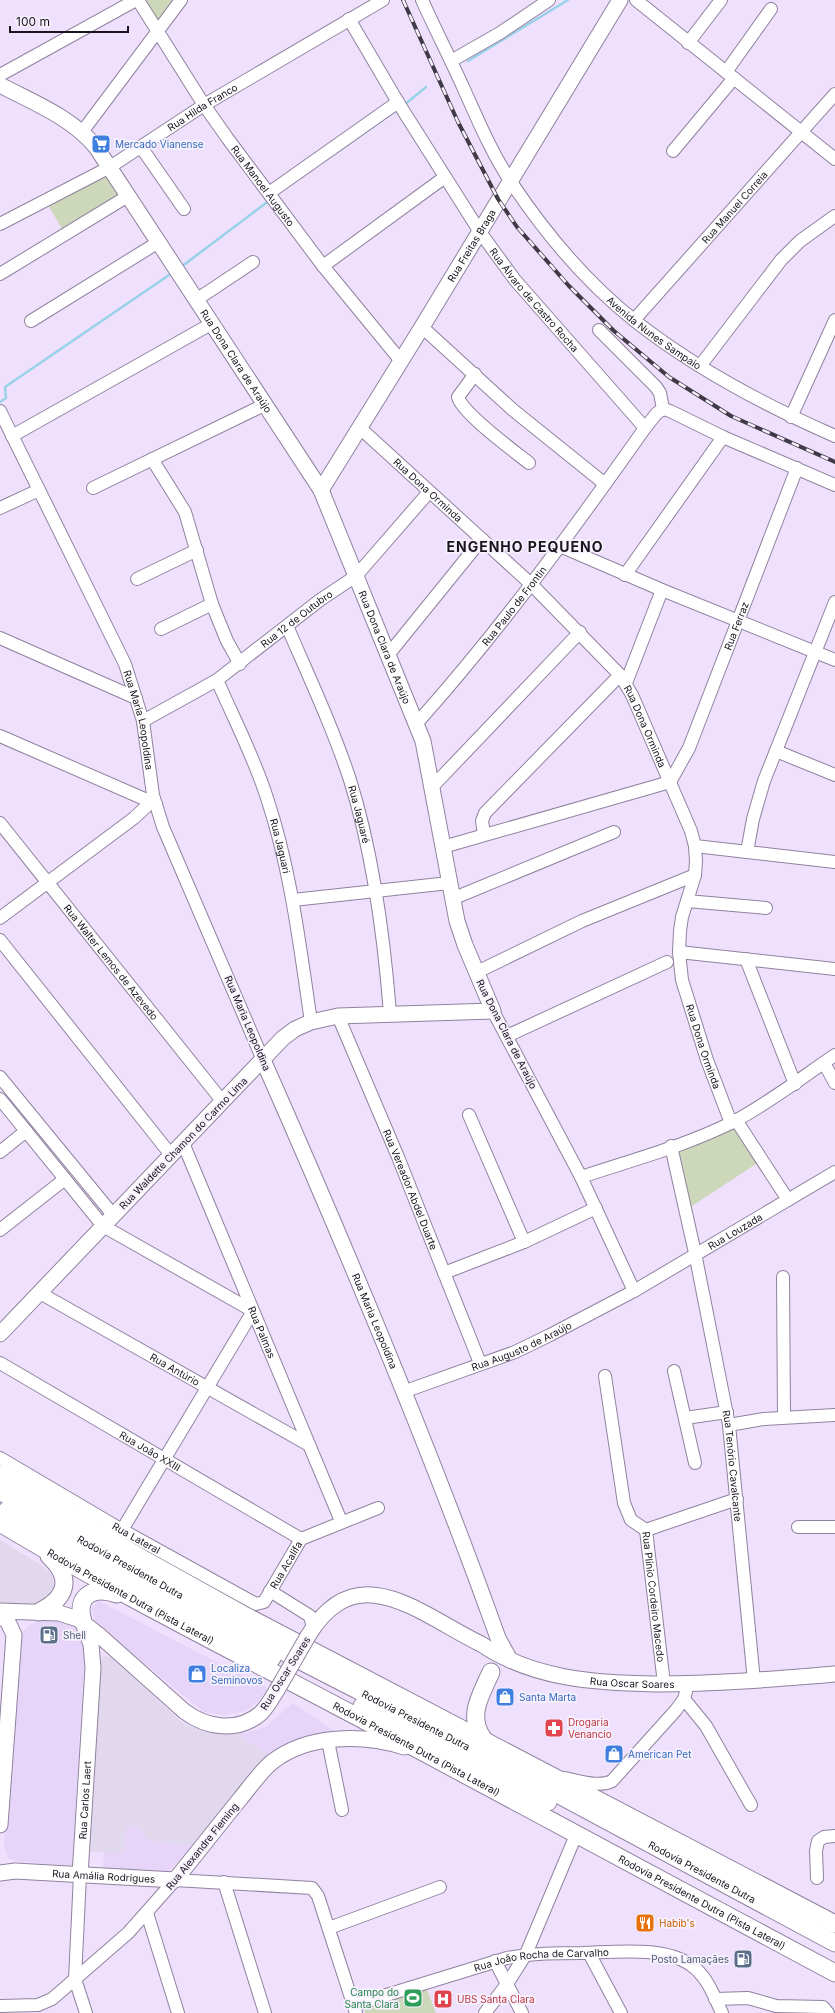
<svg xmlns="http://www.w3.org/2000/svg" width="835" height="2013" font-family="Inter,sans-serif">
<rect width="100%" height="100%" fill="#efe0fe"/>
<!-- built -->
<g fill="#e6d4f9">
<polygon points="98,1601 102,1603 269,1689 257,1702 245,1711 224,1715 204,1712 137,1658 94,1620 92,1608"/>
<polygon points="51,1620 64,1621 73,1627 79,1632 85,1647 72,1866 16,1861 8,1858 4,1845 17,1644 20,1635 27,1627 38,1621"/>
<polygon points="293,1703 336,1732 289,1744 268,1754 237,1734 253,1731 265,1727"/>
<polygon points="126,1826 139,1827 149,1841 195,1846 167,1873 103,1868 104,1852 124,1852"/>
</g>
<!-- industrial -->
<g fill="#e1d8ee">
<polygon points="0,1540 38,1563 51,1573 56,1587 43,1605 0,1606"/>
<polygon points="104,1656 111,1657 184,1724 202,1731 237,1734 268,1754 195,1846 149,1841 139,1827 126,1826 124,1853 90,1852 100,1662"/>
</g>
<!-- green -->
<g fill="#cdd7b9">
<polygon points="148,0 177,0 158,26 144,2"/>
<polygon points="107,173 122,195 62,229 47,203"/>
<polygon points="734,1126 759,1162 689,1208 677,1149"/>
<polygon points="426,1987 436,2013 365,2013 364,2009"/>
</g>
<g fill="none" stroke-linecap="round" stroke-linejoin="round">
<!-- stream -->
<g stroke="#99d2e8" stroke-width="2.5">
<polyline points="468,61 568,0"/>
<polyline points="403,106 426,87"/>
<polyline points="336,153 394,112"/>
<polyline points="181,267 270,200"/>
<polyline points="0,402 6,398 5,387 172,273"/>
</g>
<!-- minor casing -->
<g stroke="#90829e" stroke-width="14">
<g id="minor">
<path id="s1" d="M138 0 204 105 228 139 323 266 401 361"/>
<path id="s2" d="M422 0C435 29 450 58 463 87 478 120 491 152 511 182 545 233 587 283 635 321 696 369 764 405 835 436"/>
<polyline points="636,0 835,159"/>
<path id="s3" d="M349 19 399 104 480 232 515 280 645 428"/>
<polyline points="688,43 721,0"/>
<polyline points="451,61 500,33 549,0"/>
<polyline points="726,72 771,9"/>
<polyline points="0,75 136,0"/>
<polyline points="82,132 181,0"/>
<polyline points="141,147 184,209"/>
<polyline points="673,151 734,78"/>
<polyline points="269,193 398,102"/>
<path id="s4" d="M0 224 110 167 204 105 383 0"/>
<polyline points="323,266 445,177"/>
<polyline points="0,274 128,196"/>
<polyline points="196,300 253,262"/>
<path id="s5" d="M634 320 835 94"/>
<polyline points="31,321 157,243"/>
<polyline points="422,327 513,410 605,484"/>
<polyline points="599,330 656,387 660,393 663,409"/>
<polyline points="700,366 781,260 800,241 835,216"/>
<path d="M475 374 458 397C462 413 514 451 529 463"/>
<polyline points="663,409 670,411 723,437 835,485"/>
<path id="s6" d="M0 411 125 664 143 721 153 795 163 827 263 1060"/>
<polyline points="791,417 835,320"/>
<path id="s7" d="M360 428 532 585 620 675 632 695 691 831 695 846 696 861 695 875 682 917 680 931 679 952 682 980 707 1060 731 1123"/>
<polyline points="12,436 211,324"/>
<polyline points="152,459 185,512 212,604 227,641 240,664"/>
<polyline points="93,488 264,405"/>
<polyline points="0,508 39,490"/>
<polyline points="560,546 662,590 835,660"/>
<polyline points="625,575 723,437"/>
<polyline points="137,579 197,550"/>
<path id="s8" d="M287 626C309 677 333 728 350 780 373 853 384 937 390 1013"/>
<polyline points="161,629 212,604"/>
<polyline points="0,638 136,698"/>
<polyline points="388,655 482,539"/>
<path id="s9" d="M217 680C234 719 254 757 267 798 291 870 300 947 311 1022"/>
<polyline points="626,683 662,590"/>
<path id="s10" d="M143 721 217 680 320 600 356 576 429 492"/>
<path id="s11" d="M417 723C500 630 573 530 645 428L657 413 663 409"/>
<polyline points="0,736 156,804"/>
<polyline points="776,751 835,775"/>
<polyline points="433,786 580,632"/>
<path id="s12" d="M0 823 223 1102"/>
<polyline points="484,834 482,821 485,813 620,675"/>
<polyline points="695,846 835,862"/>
<path id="s13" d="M443 847 670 782 689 748 797 468"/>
<polyline points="747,852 753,819 764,781 835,602"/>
<polyline points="452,899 614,832"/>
<polyline points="293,900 449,883"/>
<polyline points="687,901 766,908"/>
<polyline points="0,918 134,818 150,803"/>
<polyline points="0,940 171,1155"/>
<polyline points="679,952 835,969"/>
<polyline points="746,959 795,1084"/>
<polyline points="477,972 582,921 695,875"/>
<polyline points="493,1011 581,1177 634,1291"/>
<path id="s14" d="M338 1016 398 1157 480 1363"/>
<polyline points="507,1036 667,962"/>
<polyline points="824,1063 835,1083"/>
<polyline points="0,1077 114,1216"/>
<polyline points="0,1099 103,1226 253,1311 122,1530"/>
<polyline points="469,1115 524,1242"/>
<polyline points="736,1120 788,1200"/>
<path id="s15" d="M183 1143 341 1521"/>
<path id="s16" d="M671 1146 695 1253 729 1425 754 1681"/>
<polyline points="0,1152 26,1131"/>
<path d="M581 1177C632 1160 685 1146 733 1122 769 1103 801 1078 835 1055"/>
<polyline points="0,1230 65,1179"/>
<polyline points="444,1273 524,1242 596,1208"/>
<polyline points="783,1277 784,1417"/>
<path id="s17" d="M40 1293 309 1445"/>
<path id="s18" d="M0 1363 301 1539"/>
<polyline points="674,1371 695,1463"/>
<path id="s19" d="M605 1376 624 1503 631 1520 646 1530 664 1684"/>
<path id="s20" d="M403 1392 515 1352 550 1335 634 1291 835 1172"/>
<polyline points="685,1418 727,1412"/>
<polyline points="729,1425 764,1419 835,1415"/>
<path id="s21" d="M0 1458 122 1530 256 1604 264 1602 301 1539 378 1508"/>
<polyline points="798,1527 835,1527"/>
<polyline points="646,1530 737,1499"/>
<polyline points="270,1591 310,1616 313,1628"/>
<polyline points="684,1699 706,1726 751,1805"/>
<polyline points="328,1741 342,1810"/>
<path d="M563 1778C577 1780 599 1788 612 1781L676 1710 684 1699 688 1684"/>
<polyline points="80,1875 75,1979 86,2013"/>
<polyline points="817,1878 816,1851 818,1841 824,1837 835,1836"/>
<polyline points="224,1882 265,2013"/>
<polyline points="147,1913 178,2013"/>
<polyline points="329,1928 440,1887"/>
<polyline points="589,1953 621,2013"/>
<polyline points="495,1961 522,2013"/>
<polyline points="715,1999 748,1998 776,2006 823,2007 828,2013"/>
<path id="s22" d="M354 2005 507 1958C533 1953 558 1953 583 1953 615 1952 664 1946 691 1965 707 1976 714 1996 722 2013"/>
<polyline points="0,2006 38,2005 52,1999 128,1933 175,1880 312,1888 318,1896 356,2013"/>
<polyline points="485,2013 507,1984 526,1954 576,1835"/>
</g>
</g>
<!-- major casing -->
<g stroke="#90829e" stroke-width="17">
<g id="major">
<path id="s23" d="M0 85C34 103 71 117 96 147L321 490 423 741 457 921 465 945 493 1011 338 1016 311 1022 295 1029 283 1038 0 1334"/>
<path id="s24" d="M321 490 422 327 620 0"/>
<path id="s25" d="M263 1060C347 1250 428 1442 498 1638L510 1660"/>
<path d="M0 1611 59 1613 78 1619 100 1636 184 1711C206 1728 238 1733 261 1713 267 1707 272 1698 277 1690"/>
<polyline points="0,1615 8,1622 14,1635 0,1825"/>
<path id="s26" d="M308 1636C357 1554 421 1615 481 1644 533 1679 594 1683 656 1684 716 1684 775 1679 835 1674"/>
<path id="s27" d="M0 1873 15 1871 175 1880C197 1853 218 1826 240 1799 250 1787 260 1772 272 1762 308 1734 363 1734 404 1747"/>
<path id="s28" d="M80 1875 93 1668 91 1644 83 1623"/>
</g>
</g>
<!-- highway casing -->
<g stroke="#90829e" stroke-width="19">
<g id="highway">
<polyline points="0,1474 145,1560 242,1614 835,1924"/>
<path id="s29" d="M0 1491 82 1540 293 1657 494 1760 835 1943"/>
<polyline points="7,1510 132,1583 272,1658"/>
<path id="s30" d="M0 1523C120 1595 245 1657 369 1723 524 1806 679 1890 835 1973"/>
<path d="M39 1612C67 1598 73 1578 49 1556"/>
<path d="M83 1622C75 1595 93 1586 117 1594"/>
<polyline points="362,1706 548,1802"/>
<path d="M484 1740C466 1716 481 1695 491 1672"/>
</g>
</g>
<!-- minor -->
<use href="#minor" stroke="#fff" stroke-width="12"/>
<!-- major -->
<use href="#major" stroke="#fff" stroke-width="15"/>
<!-- highway -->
<use href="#highway" stroke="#fff" stroke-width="17"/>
<!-- rail casing -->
<g stroke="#403a47" stroke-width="4">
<polyline id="rail" points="403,0 458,122 498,199 517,227 569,286 614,331 669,377 731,416 835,462"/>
</g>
<!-- rail -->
<use href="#rail" stroke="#f7f1fd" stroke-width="2.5" stroke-dasharray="8" stroke-linecap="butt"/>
<!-- major-bridge casing -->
<g stroke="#90829e" stroke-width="17" stroke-linecap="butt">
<polyline id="major-bridge" points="277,1690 308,1636"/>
</g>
<!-- major-bridge -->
<use href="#major-bridge" stroke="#fff" stroke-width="15"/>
</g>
<!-- icons -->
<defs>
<g id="supermarket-square" transform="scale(1)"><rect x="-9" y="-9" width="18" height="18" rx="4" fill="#3f7fe0" stroke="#f7f1fd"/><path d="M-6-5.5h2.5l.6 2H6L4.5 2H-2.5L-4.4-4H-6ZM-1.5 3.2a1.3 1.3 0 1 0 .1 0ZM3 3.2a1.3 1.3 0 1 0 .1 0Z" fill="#fff"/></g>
<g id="fuel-square" transform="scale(1)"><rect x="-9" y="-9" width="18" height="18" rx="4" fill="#5c6f8a" stroke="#f7f1fd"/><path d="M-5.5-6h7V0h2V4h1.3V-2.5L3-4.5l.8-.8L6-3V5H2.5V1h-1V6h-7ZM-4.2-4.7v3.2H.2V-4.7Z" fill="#fff"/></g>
<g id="shop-square" transform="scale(1)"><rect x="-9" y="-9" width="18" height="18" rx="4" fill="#3f7fe0" stroke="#f7f1fd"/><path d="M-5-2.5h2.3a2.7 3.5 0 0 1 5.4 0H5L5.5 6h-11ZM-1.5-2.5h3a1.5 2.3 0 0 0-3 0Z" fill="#fff"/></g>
<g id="pharmacy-square" transform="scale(1)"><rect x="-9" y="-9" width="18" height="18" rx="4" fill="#e0444e" stroke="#f7f1fd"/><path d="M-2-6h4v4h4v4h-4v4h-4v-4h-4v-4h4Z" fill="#fff"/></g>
<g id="restaurant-square" transform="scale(1)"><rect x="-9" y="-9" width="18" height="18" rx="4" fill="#e8710a" stroke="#f7f1fd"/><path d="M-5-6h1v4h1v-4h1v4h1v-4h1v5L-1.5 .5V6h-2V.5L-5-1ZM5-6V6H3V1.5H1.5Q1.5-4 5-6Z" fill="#fff"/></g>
<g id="stadium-square" transform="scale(1)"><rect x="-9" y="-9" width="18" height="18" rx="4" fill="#2e9e5b" stroke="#f7f1fd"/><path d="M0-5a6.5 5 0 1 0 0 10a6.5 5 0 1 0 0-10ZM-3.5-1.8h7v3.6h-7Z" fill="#fff"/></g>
<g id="hospital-square" transform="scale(1)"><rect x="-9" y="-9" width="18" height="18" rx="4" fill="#e0444e" stroke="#f7f1fd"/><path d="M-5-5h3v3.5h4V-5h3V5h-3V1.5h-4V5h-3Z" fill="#fff"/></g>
</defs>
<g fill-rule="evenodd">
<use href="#supermarket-square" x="101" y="144"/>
<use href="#fuel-square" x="49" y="1635"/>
<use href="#shop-square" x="197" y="1674"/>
<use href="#shop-square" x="505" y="1697"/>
<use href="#pharmacy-square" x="554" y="1728"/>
<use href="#shop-square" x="614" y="1754"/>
<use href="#restaurant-square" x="645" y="1923"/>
<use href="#fuel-square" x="743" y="1959"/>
<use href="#stadium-square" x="413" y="1998"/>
<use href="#hospital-square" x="443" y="1999"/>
</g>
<g text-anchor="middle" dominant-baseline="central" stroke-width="3.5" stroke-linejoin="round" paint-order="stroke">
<!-- street labels -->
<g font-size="10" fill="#19141e" stroke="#f7f1fd">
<text stroke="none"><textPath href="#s4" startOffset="234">Rua Hilda Franco</textPath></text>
<text stroke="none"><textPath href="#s1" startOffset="224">Rua Manoel Augusto</textPath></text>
<text stroke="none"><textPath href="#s5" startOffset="151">Rua Manuel Correia</textPath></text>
<text stroke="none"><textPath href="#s24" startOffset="287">Rua Freitas Braga</textPath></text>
<text stroke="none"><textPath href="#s3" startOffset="337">Rua Álvaro de Castro Rocha</textPath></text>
<text stroke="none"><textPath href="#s2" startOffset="412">Avenida Nunes Sampaio</textPath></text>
<text stroke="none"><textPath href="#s23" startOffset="371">Rua Dona Clara de Araújo</textPath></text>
<text stroke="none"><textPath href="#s7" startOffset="92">Rua Dona Orminda</textPath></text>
<text stroke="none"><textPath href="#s11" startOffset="152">Rua Paulo de Frontin</textPath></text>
<text stroke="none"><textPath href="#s10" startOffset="185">Rua 12 de Outubro</textPath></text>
<text stroke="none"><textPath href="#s13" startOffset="406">Rua Ferraz</textPath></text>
<text stroke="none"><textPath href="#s23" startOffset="695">Rua Dona Clara de Araújo</textPath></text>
<text stroke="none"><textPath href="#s6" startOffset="340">Rua Maria Leopoldina</textPath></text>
<text stroke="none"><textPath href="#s7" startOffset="416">Rua Dona Orminda</textPath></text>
<text stroke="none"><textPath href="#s8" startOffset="202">Rua Jaguaré</textPath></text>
<text stroke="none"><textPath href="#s9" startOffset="178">Rua Jaguari</textPath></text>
<text stroke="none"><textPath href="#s12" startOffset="178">Rua Walter Lemos de Azevedo</textPath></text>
<text transform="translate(248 1023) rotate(67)">Rua Maria Leopoldina</text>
<text transform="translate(507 1034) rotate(63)">Rua Dona Clara de Araújo</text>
<text stroke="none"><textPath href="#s7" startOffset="752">Rua Dona Orminda</textPath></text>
<text transform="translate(183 1143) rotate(-46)">Rua Waldette Chamon do Carmo Lima</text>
<text stroke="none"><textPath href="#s14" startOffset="188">Rua Vereador Abdel Duarte</textPath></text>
<text stroke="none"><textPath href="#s20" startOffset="370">Rua Louzada</textPath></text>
<text stroke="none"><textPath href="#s25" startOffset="284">Rua Maria Leopoldina</textPath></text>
<text stroke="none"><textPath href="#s15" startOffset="205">Rua Palmas</textPath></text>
<text stroke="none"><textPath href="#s20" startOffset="127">Rua Augusto de Araújo</textPath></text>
<text stroke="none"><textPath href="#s17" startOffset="155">Rua Antúrio</textPath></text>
<text stroke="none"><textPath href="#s18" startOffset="174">Rua João XXIII</textPath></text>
<text stroke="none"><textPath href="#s16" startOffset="326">Rua Tenório Cavalcante</textPath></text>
<text stroke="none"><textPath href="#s21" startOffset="158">Rua Lateral</textPath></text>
<text stroke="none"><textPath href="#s21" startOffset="346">Rua Acalifa</textPath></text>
<text stroke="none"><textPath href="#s29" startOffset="151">Rodovia Presidente Dutra</textPath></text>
<text stroke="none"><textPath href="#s30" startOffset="150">Rodovia Presidente Dutra (Pista Lateral)</textPath></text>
<text stroke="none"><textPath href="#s19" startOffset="232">Rua Plínio Cordeiro Macedo</textPath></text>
<text transform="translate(285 1673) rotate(-58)">Rua Oscar Soares</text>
<text stroke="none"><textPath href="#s26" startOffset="359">Rua Oscar Soares</textPath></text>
<text stroke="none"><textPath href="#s29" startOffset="475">Rodovia Presidente Dutra</textPath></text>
<text stroke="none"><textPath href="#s30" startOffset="474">Rodovia Presidente Dutra (Pista Lateral)</textPath></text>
<text stroke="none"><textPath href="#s28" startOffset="75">Rua Carlos Laert</textPath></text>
<text transform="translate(202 1846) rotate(-51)">Rua Alexandre Fleming</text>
<text stroke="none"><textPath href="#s29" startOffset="799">Rodovia Presidente Dutra</textPath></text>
<text stroke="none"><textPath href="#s27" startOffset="104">Rua Amália Rodrigues</textPath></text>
<text stroke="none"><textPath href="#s30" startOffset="798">Rodovia Presidente Dutra (Pista Lateral)</textPath></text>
<text stroke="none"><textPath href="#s22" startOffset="194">Rua João Rocha de Carvalho</textPath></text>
</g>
<!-- shop labels -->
<g font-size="10" fill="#366cbe" stroke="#f7f1fd" text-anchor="start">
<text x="115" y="144">Mercado Vianense</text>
<text x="211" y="1668">Localiza<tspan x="211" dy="12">Seminovos</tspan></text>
<text x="519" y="1697">Santa Marta</text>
<text x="628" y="1754">American Pet</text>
</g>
<!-- service labels -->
<g font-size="10" fill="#4e5e75" stroke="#f7f1fd" text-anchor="start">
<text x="63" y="1635">Shell</text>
<text x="729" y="1959" text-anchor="end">Posto Lamaçães</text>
</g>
<!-- health labels -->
<g font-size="10" fill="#be3a42" stroke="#f7f1fd" text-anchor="start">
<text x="568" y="1722">Drogaria<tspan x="568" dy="12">Venancio</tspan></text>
<text x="457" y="1999">UBS Santa Clara</text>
</g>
<!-- food labels -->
<g font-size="10" fill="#c56008" stroke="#f7f1fd" text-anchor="start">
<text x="659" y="1923">Habib's</text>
</g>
<!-- leisure labels -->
<g font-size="10" fill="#27864d" stroke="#f7f1fd" text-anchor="end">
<text x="399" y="1992">Campo do<tspan x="399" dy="12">Santa Clara</tspan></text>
</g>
<!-- district labels -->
<g font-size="14" font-weight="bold" letter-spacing="1" fill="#19141e" stroke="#f7f1fd">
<text x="525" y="546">ENGENHO PEQUENO</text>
</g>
</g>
<!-- scale -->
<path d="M10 26v6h118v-6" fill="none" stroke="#19141e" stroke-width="2"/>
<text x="16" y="26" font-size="12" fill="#19141e" stroke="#f7f1fd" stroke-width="3" paint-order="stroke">100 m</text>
</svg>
